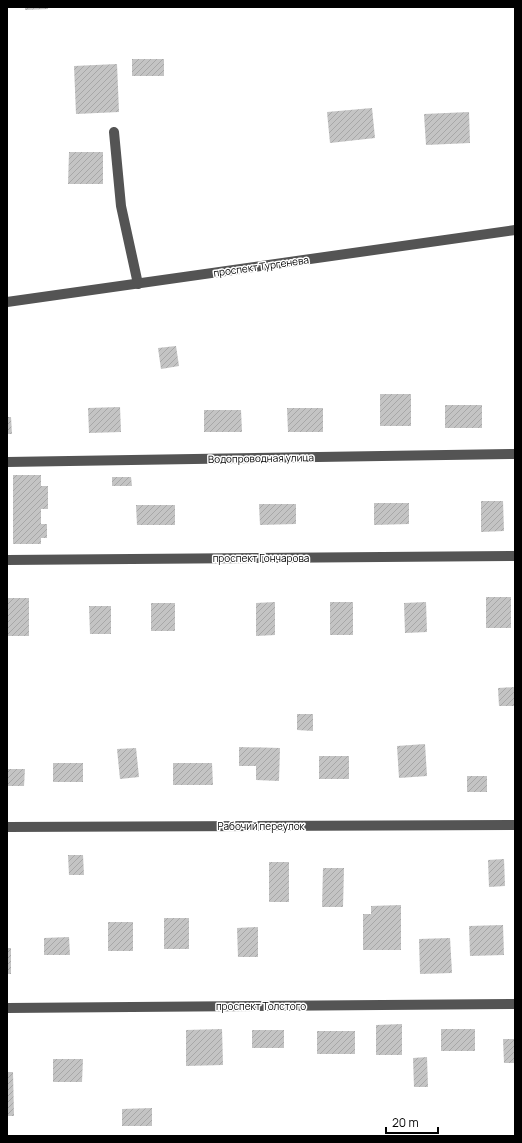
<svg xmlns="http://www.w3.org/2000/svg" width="522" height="1143" font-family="Manrope,sans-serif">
<defs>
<pattern id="building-hatch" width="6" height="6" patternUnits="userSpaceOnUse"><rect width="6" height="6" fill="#c4c4c4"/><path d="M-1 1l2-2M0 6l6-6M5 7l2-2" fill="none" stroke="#a7a7a7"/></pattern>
</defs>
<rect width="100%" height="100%" fill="#fff"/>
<!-- building -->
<g fill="url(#building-hatch)">
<polygon points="25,7 48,7 48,9 25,10"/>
<rect x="132" y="59" width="32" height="17"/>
<polygon points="117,64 119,112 76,114 74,66"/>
<polygon points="372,108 375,138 330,143 327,112"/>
<polygon points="469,112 470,143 426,145 424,114"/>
<polygon points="69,152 103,152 103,184 68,184"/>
<polygon points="176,346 179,366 161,369 158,348"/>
<rect x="380" y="394" width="31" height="32"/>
<rect x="445" y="405" width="37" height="23"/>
<polygon points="120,407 121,432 89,433 88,408"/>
<polygon points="287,408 323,408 323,432 288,432"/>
<polygon points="204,410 241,410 242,432 204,432"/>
<polygon points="7,417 11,417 12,434 7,434"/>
<polygon points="13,475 41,475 41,486 48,486 48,509 41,509 41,524 47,524 47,538 41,538 41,544 13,544"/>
<polygon points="112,477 131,477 132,486 112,486"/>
<polygon points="481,501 503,501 504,531 481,532"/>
<polygon points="374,503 409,503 409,524 374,525"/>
<polygon points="259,504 296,504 296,524 260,525"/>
<polygon points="136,505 175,505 175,525 137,525"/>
<rect x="486" y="597" width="25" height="31"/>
<rect x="7" y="598" width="22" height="38"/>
<polygon points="275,602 275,635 256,636 256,603"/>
<rect x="330" y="602" width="23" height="33"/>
<polygon points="426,602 427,632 405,633 404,603"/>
<rect x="151" y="603" width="24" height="28"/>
<polygon points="89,606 111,606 111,634 90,634"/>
<polygon points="515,687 515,706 499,706 498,688"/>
<polygon points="297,714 313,714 313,731 297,730"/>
<polygon points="425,744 427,776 399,778 397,746"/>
<polygon points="239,747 280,748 279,781 256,780 256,766 239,766"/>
<polygon points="136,748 139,777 120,779 117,749"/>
<rect x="319" y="756" width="30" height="23"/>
<rect x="53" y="763" width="30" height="19"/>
<polygon points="173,763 212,763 213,785 173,785"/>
<polygon points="7,769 25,769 24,786 7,786"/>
<rect x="467" y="776" width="20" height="16"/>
<polygon points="68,855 83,855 84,875 69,875"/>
<polygon points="504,859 505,886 489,887 488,860"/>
<rect x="269" y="862" width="20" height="40"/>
<polygon points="323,868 344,868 343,907 322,907"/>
<polygon points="401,905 401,950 363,950 363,914 371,914 371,906"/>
<rect x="164" y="918" width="25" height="31"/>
<rect x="108" y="922" width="25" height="29"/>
<polygon points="503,925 504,955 470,956 469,926"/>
<polygon points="258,927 258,957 238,957 237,928"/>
<polygon points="69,937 70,955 44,955 44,938"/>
<polygon points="450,938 452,973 420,974 419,939"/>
<rect x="7" y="948" width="4" height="26"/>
<polygon points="402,1024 402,1055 376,1055 376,1025"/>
<polygon points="222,1029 223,1065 186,1066 186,1030"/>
<rect x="441" y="1029" width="34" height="22"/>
<rect x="252" y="1030" width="32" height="18"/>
<rect x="317" y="1031" width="38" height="23"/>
<polygon points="503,1039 515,1039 515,1063 504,1063"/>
<polygon points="427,1057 428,1087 414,1087 413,1058"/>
<polygon points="53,1059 83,1059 82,1082 53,1082"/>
<polygon points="7,1072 13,1072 14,1116 7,1116"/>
<polygon points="152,1108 152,1126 122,1126 122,1109"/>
</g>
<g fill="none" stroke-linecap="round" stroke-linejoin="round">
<!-- minor -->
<g stroke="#545454" stroke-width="10">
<polyline points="114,132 121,206 138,284"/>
<polyline points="7,302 515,230"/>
<polyline points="7,462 515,454"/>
<polyline points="7,560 515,556"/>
<polyline points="7,827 515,825"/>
<polyline points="7,1008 515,1004"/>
</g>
</g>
<g text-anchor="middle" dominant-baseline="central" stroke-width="3" stroke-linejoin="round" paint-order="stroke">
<!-- street labels -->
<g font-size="10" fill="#000" stroke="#fff">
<text transform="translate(261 266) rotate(-8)">проспект Тургенева</text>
<text transform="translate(261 458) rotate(-1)">Водопроводная улица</text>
<text x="261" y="558">проспект Гончарова</text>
<text x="261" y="826">Рабочий переулок</text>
<text x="261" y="1006">проспект Толстого</text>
</g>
</g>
<!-- border -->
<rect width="522" height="1143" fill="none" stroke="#000000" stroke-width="16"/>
<!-- scale -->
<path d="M386 1127v6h52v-6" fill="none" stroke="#000000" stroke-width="2"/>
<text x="392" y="1127" font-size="12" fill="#000000" stroke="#ffffff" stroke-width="3" paint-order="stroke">20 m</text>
</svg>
